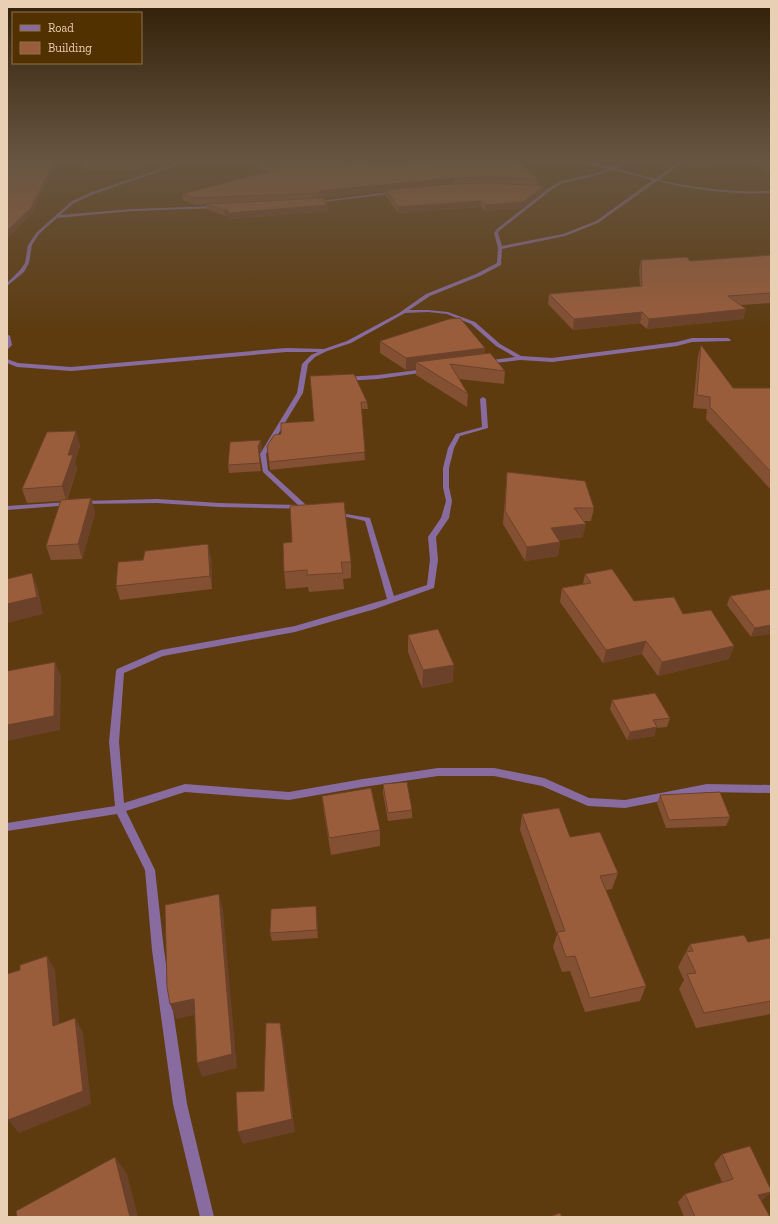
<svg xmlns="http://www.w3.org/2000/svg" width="778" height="1224" font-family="'Zilla Slab',serif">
<rect width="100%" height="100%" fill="#5d3b0f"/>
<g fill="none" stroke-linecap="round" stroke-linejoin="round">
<!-- street -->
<g fill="#886ca0" fill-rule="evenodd">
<polygon points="187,160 192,160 94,194 74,203 60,215 132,209 216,206 217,208 132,211 57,218 39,234 32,245 29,263 24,272 7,286 7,283 20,270 25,263 28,245 37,232 72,201 92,192"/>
<path d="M566 160 583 161 611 167 630 160H635L615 168 655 179 681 160H685L659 180C696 188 733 193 771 191V193C732 195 694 190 657 181L598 223 565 236 502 249 501 265 480 276 430 296 409 310H428L448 312 475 322 500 344 521 356 552 358 677 342 692 338H728L731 340 730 341 692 342 677 346 552 362 520 360 486 364 484 363V361L515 357 496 346 471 324 447 314 428 312 405 313 351 343 327 351 315 357 308 364 303 393 266 454 268 470 306 505 313 507 314 508 313 509 219 507 157 503 81 504 80 503 81 502 83 501 157 499 219 503 298 505 263 472 260 454 297 393 302 364 311 355 318 352H286L71 371 17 367 7 363V359L18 363 71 367 286 348 324 349 347 341 399 313 426 294 476 274 497 263 498 248 494 233 497 229 549 188 561 181 596 173 608 169ZM612 170 653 180 596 221 563 234 502 246 498 233 499 231 551 190 563 183 598 175Z"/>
<polygon points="397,191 398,193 315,203 313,202"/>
<polygon points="7,334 10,336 12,345 7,350"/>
<polygon points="425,369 427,370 427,372 378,379 345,381 342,379 345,377 378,375"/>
<polygon points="483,397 486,399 488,428 460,436 454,448 449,468 449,487 452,501 449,518 436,537 438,560 434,588 375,609 295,632 163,656 124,673 119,742 124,803 185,784 289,792 363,779 438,768 494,768 544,778 589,798 625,800 707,784 771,785 771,793 707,792 625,808 588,806 542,786 494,776 438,776 363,787 289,800 185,792 126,811 155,870 164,950 187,1104 214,1217 200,1217 173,1104 152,950 145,870 117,814 7,831 7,823 115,806 109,742 116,671 117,669 161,650 295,626 387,599 365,521 334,514 333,513 334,512 370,518 394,596 427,585 430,560 428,537 441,518 446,501 443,487 443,468 448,448 456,434 482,427 480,399"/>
<polygon points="69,502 71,503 72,504 71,505 7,510 7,506"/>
</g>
</g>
<!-- wall -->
<g fill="#845034">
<polygon points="146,160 136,170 84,169 83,164"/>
<polygon points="685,160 771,160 771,172 752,163 694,168 684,163"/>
<polygon points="345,163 538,179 537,185 544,186 543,191 522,208 485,211 481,207 398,213 386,196 386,191 320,198 327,205 328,211 229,219 228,216 225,216 207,209 206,204 195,205 183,200 182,194 269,171 259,170 259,164"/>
<polygon points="771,255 771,303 741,305 746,309 743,319 647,329 640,323 573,330 548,304 549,294 640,287 639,270 641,260 690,261"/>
<polygon points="380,341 485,348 484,353 505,371 504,384 459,379 468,394 467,407 416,375 416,369 406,370 380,353"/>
<polygon points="701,345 733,388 771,389 771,490 706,419 707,409 693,408 698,356"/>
<polygon points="310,376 367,402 368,409 361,409 365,460 270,470 267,446 281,434 314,421"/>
<polygon points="80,445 75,462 77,469 67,500 91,498 95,513 82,559 51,560 46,546 61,501 27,503 22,489"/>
<polygon points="262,448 259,454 261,471 229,473 228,465"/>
<polygon points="507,472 594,508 591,521 583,521 583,537 559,540 560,542 558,556 525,561 503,524 506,484"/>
<polygon points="283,543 351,562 351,578 343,579 344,589 309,592 308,587 286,589 284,572"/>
<polygon points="211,557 212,589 120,600 116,586"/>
<polygon points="585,574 634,601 683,614 734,646 729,659 658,676 642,654 603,663 560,602 562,588 583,584"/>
<polygon points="771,589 751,637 727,605 730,596"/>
<polygon points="408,635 453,682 422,688 408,652"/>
<polygon points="612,700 670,718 667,727 656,728 654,736 627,740 610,709"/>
<polygon points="383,784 412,810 412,818 388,821 383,793"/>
<polygon points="660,795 730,817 726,826 666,828 657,803"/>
<polygon points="322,796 380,830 380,846 331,855 324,813"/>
<polygon points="522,814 570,837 618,873 612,889 606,890 646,986 640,1001 585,1012 570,971 562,972 553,947 557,934 520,830"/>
<polygon points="317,914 318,938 272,941 270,933"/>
<polygon points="771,941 771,1014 696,1028 679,989 684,980 678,967 690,944 748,942"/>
<polygon points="722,1154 771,1190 771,1192 761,1201 770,1217 684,1217 678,1202 685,1194 722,1182 714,1164"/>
</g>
<!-- shaded-wall -->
<g fill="#6c412a">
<polygon points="55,160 58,161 32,214 7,239 7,231"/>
<polygon points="140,160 146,160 136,170 135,165"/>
<polygon points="718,160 752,160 752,163 694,168 695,162"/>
<polygon points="454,178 454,184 386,190 386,191 320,198 320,199 319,200 319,191"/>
<polygon points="544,186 543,191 522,208 485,211 485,205"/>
<polygon points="481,201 481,207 398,213 398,207"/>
<polygon points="327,205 328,211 229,219 229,213"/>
<polygon points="224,210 228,210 228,216 225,216"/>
<polygon points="746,309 743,319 647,329 649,319"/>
<polygon points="642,312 640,323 573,330 574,319"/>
<polygon points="485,348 484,360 416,362 416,369 406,370 406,358"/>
<polygon points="76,431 80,445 75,462 77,469 66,500 62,486 68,455"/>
<polygon points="261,440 262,448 259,454 258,446"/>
<polygon points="91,498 95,513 82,559 78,544"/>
<polygon points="586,524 583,537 549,541 551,528"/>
<polygon points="560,542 558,556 525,561 527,547"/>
<polygon points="208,544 211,557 212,589 210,576"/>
<polygon points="32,573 38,589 43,614 7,623 7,604"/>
<polygon points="771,625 771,634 751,637 755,628"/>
<polygon points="646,641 642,654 603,663 606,650"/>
<polygon points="734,646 729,659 658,676 662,662"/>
<polygon points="55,662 61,676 60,730 7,741 7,725"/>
<polygon points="454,665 453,682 422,688 423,670"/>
<polygon points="657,727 654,736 627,740 630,732"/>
<polygon points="219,894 223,910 237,1068 202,1077 197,1063"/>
<polygon points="316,906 317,914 318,938 317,930"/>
<polygon points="47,956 55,970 61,1040 53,1026"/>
<polygon points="194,999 199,1014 176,1019 170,1004"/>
<polygon points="75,1018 83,1032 91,1104 19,1133 8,1120"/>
<polygon points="280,1023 283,1037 295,1132 243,1144 238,1132 292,1119"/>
<polygon points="115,1157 127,1174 138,1217 130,1217"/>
<polygon points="771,1192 762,1200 749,1204 758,1195"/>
</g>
<!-- building -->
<g fill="#9a5d3c" stroke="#6c412a">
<polygon points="7,160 55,160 31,208 7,231"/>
<polygon points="84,160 140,160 135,165 83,164"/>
<polygon points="259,160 342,160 345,163 372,161 376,165 443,160 516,160 538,179 490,177 454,178 319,191 320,192 319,193 194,198 182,194 286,167 259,164"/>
<polygon points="691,160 718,160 695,162"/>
<polygon points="759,160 771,160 771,166"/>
<polygon points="489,183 544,186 523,202 485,205 481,201 398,207 386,190 454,184"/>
<polygon points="323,198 327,205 229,213 228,210 224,210 206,204"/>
<polygon points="771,255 771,293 728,296 746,309 649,319 642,312 574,319 549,294 642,286 641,260 687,257 690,261"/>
<polygon points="460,318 485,348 406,358 380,341 449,319"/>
<polygon points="701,345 733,388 770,388 771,389 771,472 710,407 710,397 697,395"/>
<polygon points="490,353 505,371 450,364 468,394 416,362"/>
<polygon points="354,374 367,402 361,402 365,452 269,462 267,446 274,435 281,434 281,423 314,421 310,376"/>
<polygon points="76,431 68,455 73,455 62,486 22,489 47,432"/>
<polygon points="261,440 258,446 260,463 228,465 230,442"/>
<polygon points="507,472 585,481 594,508 574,508 586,524 551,528 560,542 527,547 505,511"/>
<polygon points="91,498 78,544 46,546 61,500"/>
<polygon points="344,502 351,562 341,562 343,573 307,575 307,570 284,572 283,543 292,542 290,506"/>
<polygon points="208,544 210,576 116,586 118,562 143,560 145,551"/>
<polygon points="612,569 634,601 674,597 683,614 711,610 734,646 662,662 646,641 606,650 562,588 591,583 585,574"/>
<polygon points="32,573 37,597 7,604 7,579"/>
<polygon points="771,589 771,625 755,628 730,596"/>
<polygon points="438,629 454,665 423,670 408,635"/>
<polygon points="55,662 54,716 7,725 7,671"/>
<polygon points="655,693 670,718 653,720 657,727 630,732 612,700"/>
<polygon points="407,782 412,810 388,813 383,784"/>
<polygon points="371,788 380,830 329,838 322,796"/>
<polygon points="720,792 730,817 669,820 660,795"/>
<polygon points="559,808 570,837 600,832 618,873 600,876 646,986 590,998 575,956 566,957 557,932 565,931 522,814"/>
<polygon points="219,894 232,1054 197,1063 194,999 170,1004 167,987 165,905"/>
<polygon points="316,906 317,930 270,933 271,909"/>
<polygon points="744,935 748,942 770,938 771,941 771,1001 704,1013 687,974 696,973 686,952 693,951 690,944"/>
<polygon points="47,956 53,1026 75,1018 83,1091 8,1120 7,1089 7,974 20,970 20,965"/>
<polygon points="266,1023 280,1023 292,1119 238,1132 236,1092 264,1091"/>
<polygon points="750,1146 771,1190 771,1192 758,1195 770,1217 695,1217 685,1194 733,1179 722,1154"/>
<polygon points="115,1157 130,1217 17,1217 16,1211"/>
<polygon points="560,1213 562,1217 549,1217"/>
</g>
<!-- sky -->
<linearGradient id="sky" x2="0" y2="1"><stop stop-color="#332008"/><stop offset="0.48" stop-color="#675542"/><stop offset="1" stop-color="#675542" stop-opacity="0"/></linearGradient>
<rect width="778" height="332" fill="url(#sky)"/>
<!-- border -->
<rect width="778" height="1224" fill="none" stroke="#e9cfb4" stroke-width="16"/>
<!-- legend -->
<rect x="12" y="12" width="130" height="52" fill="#523101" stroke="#8e7049"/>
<rect x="20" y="25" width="20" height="6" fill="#886ca0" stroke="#8e7049"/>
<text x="48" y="32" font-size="12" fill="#e9cfb4">Road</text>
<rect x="20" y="42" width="20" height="12" fill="#9a5d3c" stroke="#8e7049"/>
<text x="48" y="52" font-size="12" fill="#e9cfb4">Building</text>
</svg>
